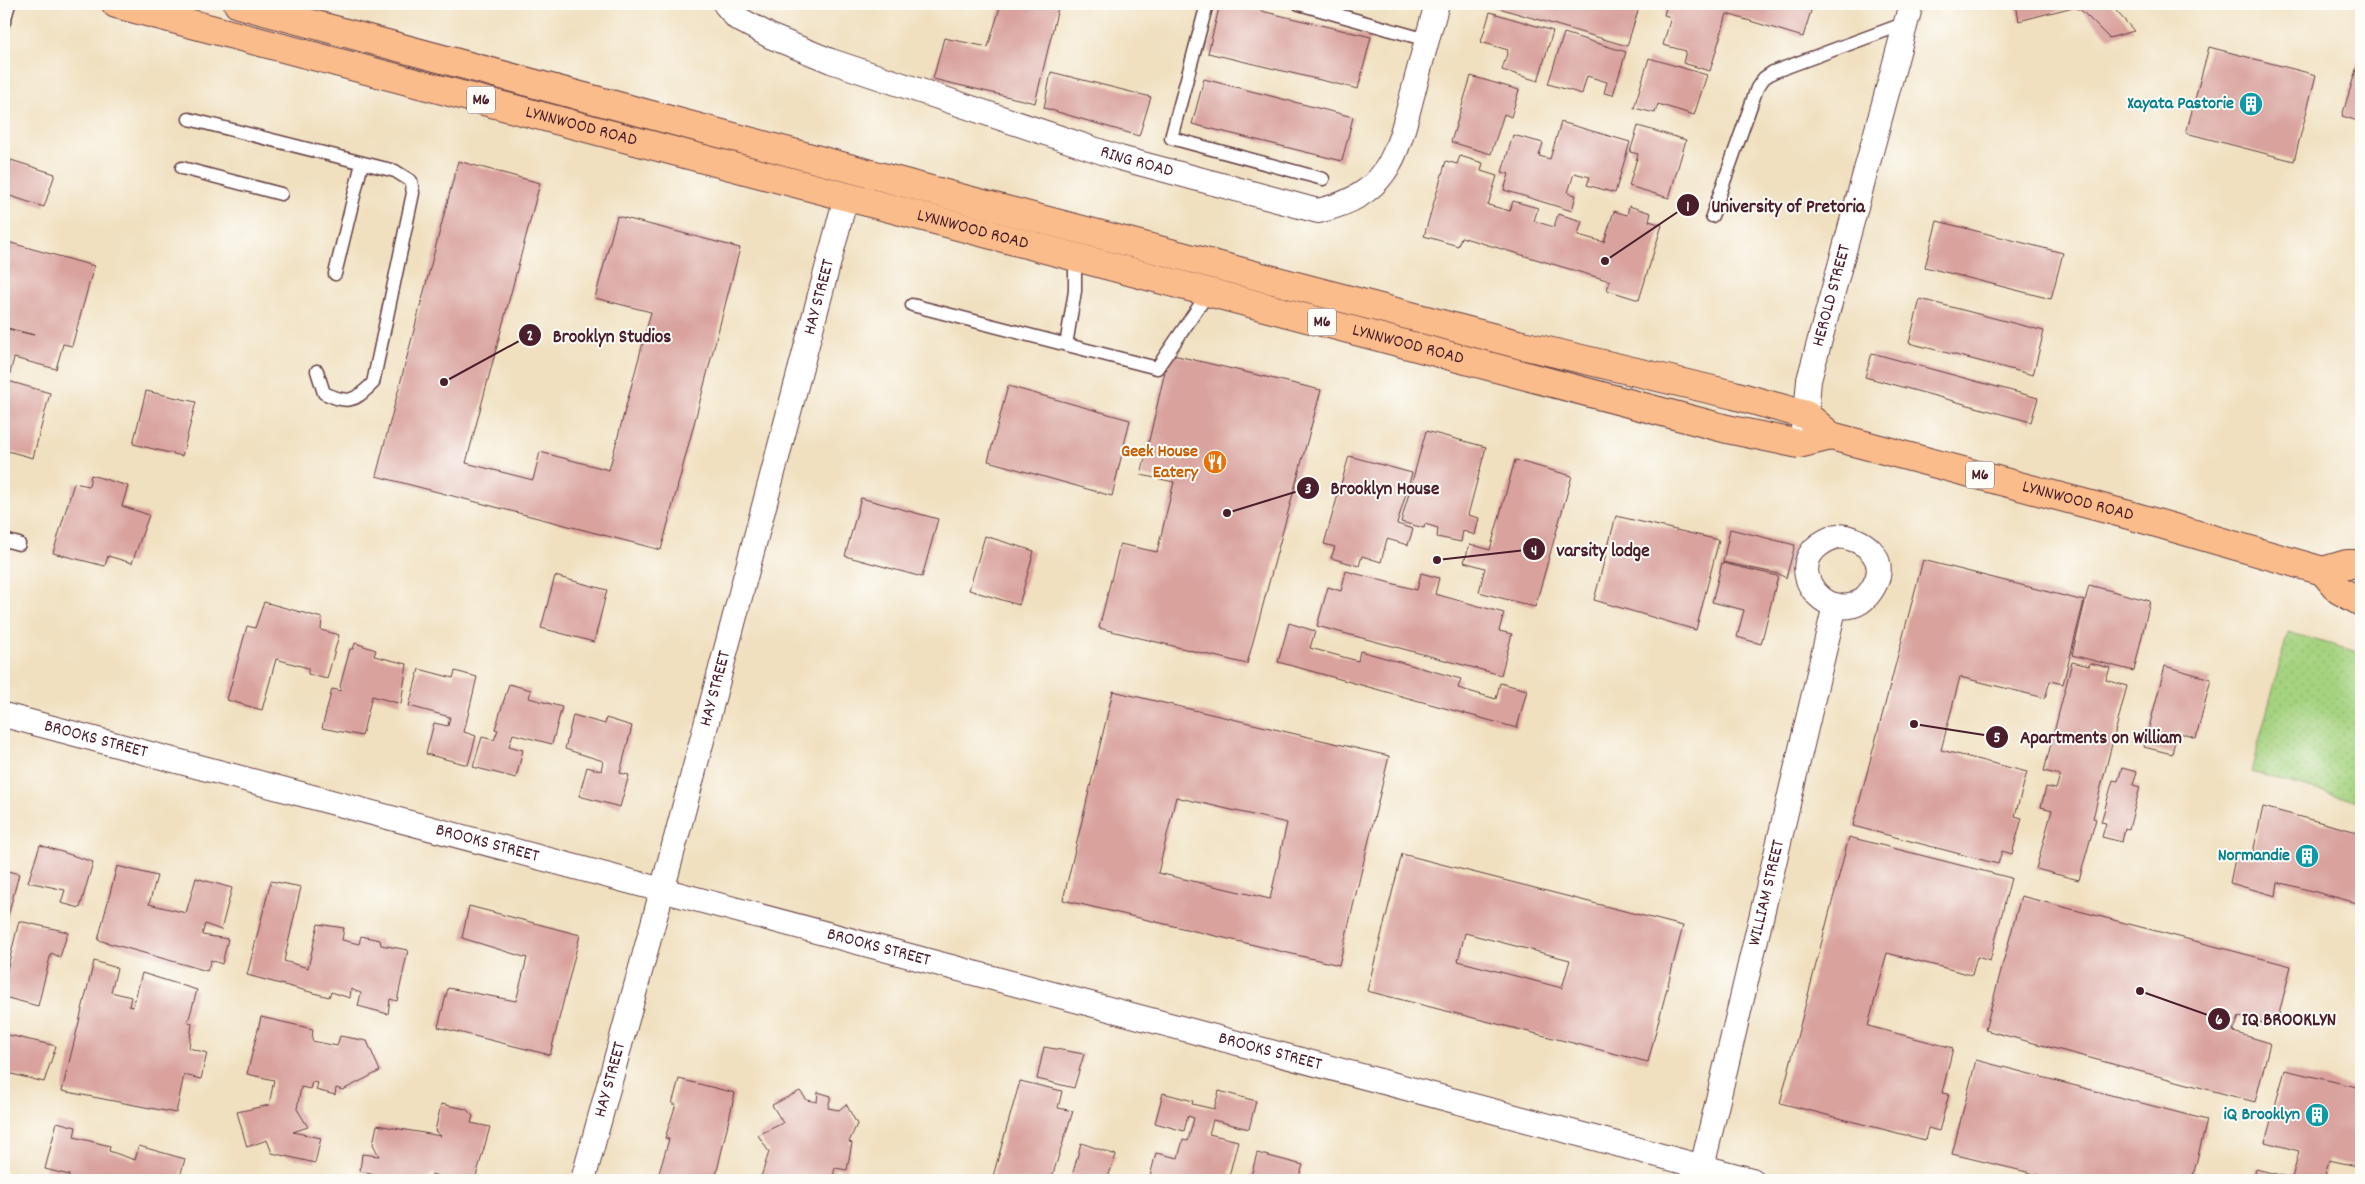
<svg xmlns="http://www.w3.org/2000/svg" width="2365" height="1184" font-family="Dekko,sans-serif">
<defs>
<pattern id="grass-dots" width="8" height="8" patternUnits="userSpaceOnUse" patternTransform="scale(1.25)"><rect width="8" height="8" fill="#a6d380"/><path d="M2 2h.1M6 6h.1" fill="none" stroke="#90b56f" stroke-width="1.8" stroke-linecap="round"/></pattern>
</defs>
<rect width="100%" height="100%" fill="#fdfcf7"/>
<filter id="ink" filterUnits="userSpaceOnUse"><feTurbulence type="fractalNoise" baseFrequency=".02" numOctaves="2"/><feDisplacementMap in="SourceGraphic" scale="10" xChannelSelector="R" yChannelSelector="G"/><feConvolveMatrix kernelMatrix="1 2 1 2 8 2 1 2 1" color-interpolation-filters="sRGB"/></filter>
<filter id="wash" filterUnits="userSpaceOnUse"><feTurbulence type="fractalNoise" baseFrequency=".0096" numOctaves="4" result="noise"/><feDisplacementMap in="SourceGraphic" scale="20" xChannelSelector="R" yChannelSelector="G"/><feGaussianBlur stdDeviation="1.12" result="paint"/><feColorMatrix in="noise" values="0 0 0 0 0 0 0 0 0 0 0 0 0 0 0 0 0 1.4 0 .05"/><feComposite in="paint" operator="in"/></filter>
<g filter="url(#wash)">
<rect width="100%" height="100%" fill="#f0e0c0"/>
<!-- grass -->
<polygon fill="url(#grass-dots)" stroke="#787956" points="2288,632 2361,653 2361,802 2251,772"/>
<g id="blocks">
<!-- building -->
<g fill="#d9a29d" fill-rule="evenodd">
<polygon points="1001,4 1059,4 1035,103 933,79 944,38 988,47"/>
<polygon points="1220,4 1232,4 1371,37 1358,89 1208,53"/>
<polygon points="1492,4 1640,4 1627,46 1492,6"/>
<polygon points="1667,4 1813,4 1803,37 1727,14 1710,71 1683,63 1686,51 1663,45 1671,17 1664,15"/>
<polygon points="2016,4 2110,4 2134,31 2109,38 2081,10 2073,7 2019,21"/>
<polygon points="1490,12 1553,31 1538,81 1502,70 1508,50 1481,42"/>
<polygon points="1564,33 1626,52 1613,95 1604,93 1607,82 1587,76 1582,94 1548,84"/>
<polygon points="2209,47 2316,75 2294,161 2186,133"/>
<polygon points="2361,53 2361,122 2342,116"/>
<polygon points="1649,58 1707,75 1694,115 1658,104 1655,113 1634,108"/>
<polygon points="1051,72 1151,97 1139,136 1044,108"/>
<polygon points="1471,76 1519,90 1511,117 1504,114 1491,154 1451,142"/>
<polygon points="1204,79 1353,117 1342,161 1192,124"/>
<polygon points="1561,122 1630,142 1615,193 1587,185 1590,177 1574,173 1568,193 1576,195 1572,211 1504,190 1509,174 1502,172 1513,135 1543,143 1539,156 1550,159"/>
<polygon points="1638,126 1686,140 1669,198 1629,186 1638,154 1630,152"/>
<polygon points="1460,156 1483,163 1481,171 1497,176 1488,205 1510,211 1513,201 1538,208 1534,221 1554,227 1558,214 1582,221 1578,235 1604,242 1614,211 1627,215 1629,206 1651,213 1649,221 1662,225 1639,300 1607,290 1610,281 1461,237 1458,246 1424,236 1446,161 1457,164"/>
<polygon points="11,160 55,174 44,207 4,194 4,182"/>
<polygon points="458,161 540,183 466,463 533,480 540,452 609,470 651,312 595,298 617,216 740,248 661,550 376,476"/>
<polygon points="1937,221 2063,253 2051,299 1925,267"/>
<polygon points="4,241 94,266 72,346 63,344 56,369 14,358 8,381 50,393 33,458 4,450 4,328 34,335 4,327"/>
<polygon points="1920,299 2044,331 2033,375 1909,343"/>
<polygon points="1872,353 2038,398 2031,422 1865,377"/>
<polygon points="1169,354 1321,390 1247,664 1099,628 1120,544 1157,552 1174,482 1141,475"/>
<polygon points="1008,386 1130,420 1112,496 988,461"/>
<polygon points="146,391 196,402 182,456 133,444"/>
<polygon points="1426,431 1486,447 1468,515 1479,518 1475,535 1463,531 1461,542 1437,537 1438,528 1425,524 1424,528 1401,522"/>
<polygon points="1349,456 1412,473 1397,524 1413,529 1408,545 1387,539 1381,562 1362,556 1359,566 1331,558 1335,547 1324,544"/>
<polygon points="1515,460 1572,476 1535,607 1479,592 1485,568 1464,562 1470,544 1490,550"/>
<polygon points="91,475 128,486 122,506 149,515 132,563 108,556 105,566 53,553 74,483 89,486"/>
<polygon points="861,498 938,519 922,577 845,556"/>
<polygon points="1616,516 1719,540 1696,630 1594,600"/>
<polygon points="1730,529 1795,545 1786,578 1779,574 1723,562"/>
<polygon points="985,536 1034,551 1019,605 969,590"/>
<polygon points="1923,560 2084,601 2063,684 2050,681 2045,698 1960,677 1941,750 2027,772 2015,816 2022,818 2012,854 2002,851 1998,864 1853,826"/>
<polygon points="1722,563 1778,576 1761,644 1737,637 1744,610 1712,602"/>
<polygon points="1346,571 1417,590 1421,573 1439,578 1435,594 1504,613 1499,631 1512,634 1501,675 1317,626 1328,587 1341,591"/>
<polygon points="555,576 607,590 594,642 541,628"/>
<polygon points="2089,585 2150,601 2134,671 2072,655"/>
<polygon points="264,602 322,618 321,630 339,635 327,679 308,674 308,668 276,659 262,710 227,700 247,626 255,628"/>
<polygon points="1289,623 1315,631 1310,648 1358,661 1360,651 1461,679 1458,688 1496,699 1500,683 1527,690 1517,728 1278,662"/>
<polygon points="355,643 376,650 374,656 407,664 401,704 372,696 362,736 322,728 332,689 342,691 340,686 350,649 353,649"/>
<polygon points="2072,662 2089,666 2090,663 2110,668 2106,680 2127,686 2093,818 2096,819 2079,880 2036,869 2052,810 2041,807 2046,787 2056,789 2060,775 2044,771"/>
<polygon points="2165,666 2211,679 2196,738 2177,732 2172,754 2144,747"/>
<polygon points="419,669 453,678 455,671 477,677 464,732 476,736 468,765 426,754 434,723 448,726 450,717 409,706"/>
<polygon points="509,684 531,690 529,698 562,707 552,744 513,734 509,746 523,750 516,778 473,767 482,737 494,740 498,730 495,729"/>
<path d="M1113 691 1389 756 1339 965 1063 900ZM1176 797 1287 823 1270 899 1158 873Z"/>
<polygon points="573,715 605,724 606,718 632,726 620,773 629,775 620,807 579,796 587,767 601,771 603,761 565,749"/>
<polygon points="2122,768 2137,772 2133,785 2140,787 2129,829 2125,828 2122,842 2102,837 2106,823 2101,822 2113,780 2118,781"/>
<polygon points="2263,807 2361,833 2361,904 2278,882 2276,896 2230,883 2236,854 2252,857"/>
<polygon points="1849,837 2011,878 1990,961 1977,957 1972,975 1887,953 1868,1026 1953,1048 1942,1093 1949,1094 1939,1131 1928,1128 1925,1140 1780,1103"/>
<polygon points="40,845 93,862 80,908 61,903 65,890 28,882"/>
<path d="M1402 854 1683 926 1648 1062 1367 991ZM1465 933 1570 960 1562 988 1458 961Z"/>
<polygon points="117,866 157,876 149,904 186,913 196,878 232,888 221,930 205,924 202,935 228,939 222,964 211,960 207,971 98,940"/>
<polygon points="4,870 19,874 4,931"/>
<polygon points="271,881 301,887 284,961 308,968 318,924 344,928 342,940 359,944 361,936 380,940 381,945 408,950 397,1001 390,999 388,1014 358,1006 361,993 351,989 350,998 331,992 329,997 247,975"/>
<polygon points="2021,896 2291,966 2276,1026 2239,1017 2233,1032 2270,1043 2255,1102 1985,1030"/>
<polygon points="469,906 580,935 550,1055 438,1027 448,988 516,1001 527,958 462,938"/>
<polygon points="19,921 68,932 60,957 51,953 38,1006 4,997 4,982"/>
<polygon points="94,961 117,968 111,992 131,997 129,1006 133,1007 142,973 197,990 188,1022 192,1023 189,1048 207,1053 201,1079 184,1075 176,1113 62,1091"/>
<polygon points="261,1017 313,1029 312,1041 337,1046 340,1036 367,1041 380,1071 343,1090 336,1088 335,1095 316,1090 318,1083 312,1082 310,1089 301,1087 297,1109 308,1127 293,1132 321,1138 315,1163 272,1153 267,1140 247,1147 237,1112 269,1105 274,1080 247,1074"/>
<polygon points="4,1034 56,1046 44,1082 4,1072"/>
<polygon points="1044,1047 1084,1054 1074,1088 1037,1079"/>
<polygon points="1976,1060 2207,1120 2192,1180 2060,1180 1952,1154"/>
<polygon points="2285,1070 2361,1088 2361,1167 2329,1160 2324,1180 2253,1180 2256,1169 2292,1178 2299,1151 2265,1142"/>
<polygon points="679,1079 735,1093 715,1180 657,1180 669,1139 665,1138 676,1104 672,1104"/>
<polygon points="1020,1081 1062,1091 1058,1108 1073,1111 1051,1180 993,1180 993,1176"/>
<polygon points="800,1091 807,1100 817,1102 818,1092 831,1096 828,1108 839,1110 846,1104 857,1124 849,1142 852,1143 847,1170 835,1168 832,1180 760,1180 769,1152 758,1135 783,1123 772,1105"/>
<polygon points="1219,1091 1256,1101 1249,1129 1213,1120 1209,1134 1238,1141 1228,1180 1149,1180 1156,1153 1178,1158 1183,1140 1188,1141 1194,1118 1188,1116 1184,1131 1155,1123 1163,1093 1193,1101 1192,1104 1214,1109"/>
<polygon points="441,1104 466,1109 473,1116 471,1123 490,1127 475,1180 441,1180 442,1177 432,1174 429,1180 380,1180 381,1177 360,1171 362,1154 379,1156 373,1144 377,1125 441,1136 435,1131"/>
<polygon points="57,1122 76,1127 74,1137 110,1146 109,1151 135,1160 139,1146 185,1159 179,1180 69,1180 69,1175 45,1169"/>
<polygon points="1081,1143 1116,1155 1107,1180 1071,1180"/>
<polygon points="1257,1153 1303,1165 1298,1180 1250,1180"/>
</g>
</g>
</g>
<g filter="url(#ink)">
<use href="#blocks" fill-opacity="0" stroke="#633c41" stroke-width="1"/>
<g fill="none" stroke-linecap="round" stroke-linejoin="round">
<!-- lane casing -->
<g stroke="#633c41" stroke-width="15">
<g id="lane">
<polyline points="1207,4 1171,138 1323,179"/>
<polyline points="1299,4 1427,40"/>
<polyline points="4,22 9,4"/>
<path d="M189 119 395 171 411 181 413 193 373 383C354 402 348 404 324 393L317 371"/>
<polyline points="182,168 281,194"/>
<polyline points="1712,216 1757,88 1764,78 1773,72 1906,23"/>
<polyline points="335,274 362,163"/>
<polyline points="912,305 1157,368 1209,292"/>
<polyline points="1066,345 1075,291 1075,257"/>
<polyline points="4,540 19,544"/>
</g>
</g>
<!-- street casing -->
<g stroke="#633c41" stroke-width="26">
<g id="street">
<path id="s1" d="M725 4 737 18 772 37 831 61 1120 158 1318 211C1387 195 1396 159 1412 96 1420 66 1428 35 1437 4"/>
<path id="s2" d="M1802 433 1806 415 1809 380 1911 4"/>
<path d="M1837 536C1863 537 1890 558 1874 586 1841 645 1763 561 1837 536Z"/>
<path id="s3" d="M4 715 1752 1180"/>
<path id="s4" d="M583 1180 662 891 846 197"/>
<path id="s5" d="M1699 1180 1835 605"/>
</g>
</g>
<!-- primary casing -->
<g stroke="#633c41" stroke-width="30">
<g id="primary">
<path id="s6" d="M116 4 1727 429 1799 444 1831 436"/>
<path id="s7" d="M238 4 968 200 1518 344 1734 395 1806 415 1831 436 2129 515 2323 571 2347 564H2361"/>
<polyline points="2323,571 2339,590 2361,602"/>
</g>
</g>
<!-- lane -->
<use href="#lane" stroke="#fff" stroke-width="12"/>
<!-- street -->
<use href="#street" stroke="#fff" stroke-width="24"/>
<!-- primary -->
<use href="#primary" stroke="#fabc8b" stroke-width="28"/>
</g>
</g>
<!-- icons -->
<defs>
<g id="building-disc" transform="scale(1.25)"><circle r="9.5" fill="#0f9aa8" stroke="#fdfcf7"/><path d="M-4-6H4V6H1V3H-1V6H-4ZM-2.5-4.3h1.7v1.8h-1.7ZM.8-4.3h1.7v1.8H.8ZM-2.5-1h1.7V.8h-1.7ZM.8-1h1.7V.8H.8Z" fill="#fff"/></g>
<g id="restaurant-disc" transform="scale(1.25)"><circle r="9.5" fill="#e8710a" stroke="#fdfcf7"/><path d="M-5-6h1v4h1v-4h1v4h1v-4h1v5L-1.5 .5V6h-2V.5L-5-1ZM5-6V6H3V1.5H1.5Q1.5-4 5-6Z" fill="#fff"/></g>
</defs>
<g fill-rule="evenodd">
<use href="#building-disc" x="2251" y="104"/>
<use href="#restaurant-disc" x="1215" y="462"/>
<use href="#building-disc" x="2307" y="856"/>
<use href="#building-disc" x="2317" y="1115"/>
</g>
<g text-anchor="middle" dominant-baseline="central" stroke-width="4" stroke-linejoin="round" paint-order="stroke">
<!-- shield labels -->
<g fill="#fdfcf7" stroke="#806168" stroke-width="1">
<rect x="467" y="86.5" width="28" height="27" rx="4"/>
<rect x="1308" y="308.5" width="28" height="27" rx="4"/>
<rect x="1966" y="461.5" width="28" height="27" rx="4"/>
</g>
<g font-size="16" font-weight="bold" fill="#4a1f2b">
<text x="481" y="100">M6</text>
<text x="1322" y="322">M6</text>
<text x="1980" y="475">M6</text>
</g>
<!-- culture labels -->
<g font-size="18" font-weight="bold" fill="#0d838f" stroke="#fdfcf7" text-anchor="end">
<text x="2234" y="104">Xayata Pastorie</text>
<text x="2290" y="856">Normandie</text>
<text x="2300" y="1115">iQ Brooklyn</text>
</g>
<!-- street labels -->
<g font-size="18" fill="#4a1f2b" stroke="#fdfcf7">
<text stroke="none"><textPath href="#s6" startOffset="481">LYNNWOOD ROAD</textPath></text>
<text stroke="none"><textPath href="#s1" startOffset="444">RING ROAD</textPath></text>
<text stroke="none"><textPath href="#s6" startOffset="886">LYNNWOOD ROAD</textPath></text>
<text stroke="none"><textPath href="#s2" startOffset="141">HEROLD STREET</textPath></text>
<text stroke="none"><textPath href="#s4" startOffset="914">HAY STREET</textPath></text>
<text stroke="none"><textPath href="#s6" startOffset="1336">LYNNWOOD ROAD</textPath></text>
<text stroke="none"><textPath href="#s7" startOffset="1909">LYNNWOOD ROAD</textPath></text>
<text stroke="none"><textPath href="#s4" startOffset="509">HAY STREET</textPath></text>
<text stroke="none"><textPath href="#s3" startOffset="95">BROOKS STREET</textPath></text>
<text stroke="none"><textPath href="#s3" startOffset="500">BROOKS STREET</textPath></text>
<text stroke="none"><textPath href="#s5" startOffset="295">WILLIAM STREET</textPath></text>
<text stroke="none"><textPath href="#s3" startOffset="905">BROOKS STREET</textPath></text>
<text stroke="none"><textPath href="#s3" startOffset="1310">BROOKS STREET</textPath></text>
<text stroke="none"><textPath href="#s4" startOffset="104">HAY STREET</textPath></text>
</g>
<!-- food labels -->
<g font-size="18" font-weight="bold" fill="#c56008" stroke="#fdfcf7" text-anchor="end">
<text x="1198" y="452">Geek House<tspan x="1198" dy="21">Eatery</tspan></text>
</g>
</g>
<!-- callouts -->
<path fill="none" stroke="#4a1f2b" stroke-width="2" d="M1605 261L1688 205M444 382L530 335M1227 513L1308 488M1437 560L1534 549M1914 724L1997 737M2140 991L2219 1019"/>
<g fill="#4a1f2b" stroke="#fdfcf7" stroke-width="2">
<circle cx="1605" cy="261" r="5"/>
<circle cx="444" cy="382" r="5"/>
<circle cx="1227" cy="513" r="5"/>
<circle cx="1437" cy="560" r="5"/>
<circle cx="1914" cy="724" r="5"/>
<circle cx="2140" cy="991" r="5"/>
<circle cx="1688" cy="205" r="12"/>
<circle cx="530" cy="335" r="12"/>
<circle cx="1308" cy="488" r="12"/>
<circle cx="1534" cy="549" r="12"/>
<circle cx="1997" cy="737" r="12"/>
<circle cx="2219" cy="1019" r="12"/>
</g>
<g font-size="15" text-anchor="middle" font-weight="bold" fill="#fff">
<text x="1688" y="211">1</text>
<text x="530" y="340">2</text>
<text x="1308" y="493">3</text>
<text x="1534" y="555">4</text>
<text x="1997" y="742">5</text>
<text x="2219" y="1024">6</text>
</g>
<g font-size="19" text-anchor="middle" font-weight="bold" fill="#4a1f2b" stroke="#fdfcf7" stroke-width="4" stroke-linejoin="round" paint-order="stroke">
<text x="1788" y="212">University of Pretoria</text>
<text x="612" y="342">Brooklyn Studios</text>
<text x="1385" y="494">Brooklyn House</text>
<text x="1603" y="556">varsity lodge</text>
<text x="2101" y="743">Apartments on William</text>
<text x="2289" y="1025">IQ BROOKLYN</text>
</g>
<!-- margin -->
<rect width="2365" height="1184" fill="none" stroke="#fdfcf7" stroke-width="20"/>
</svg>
